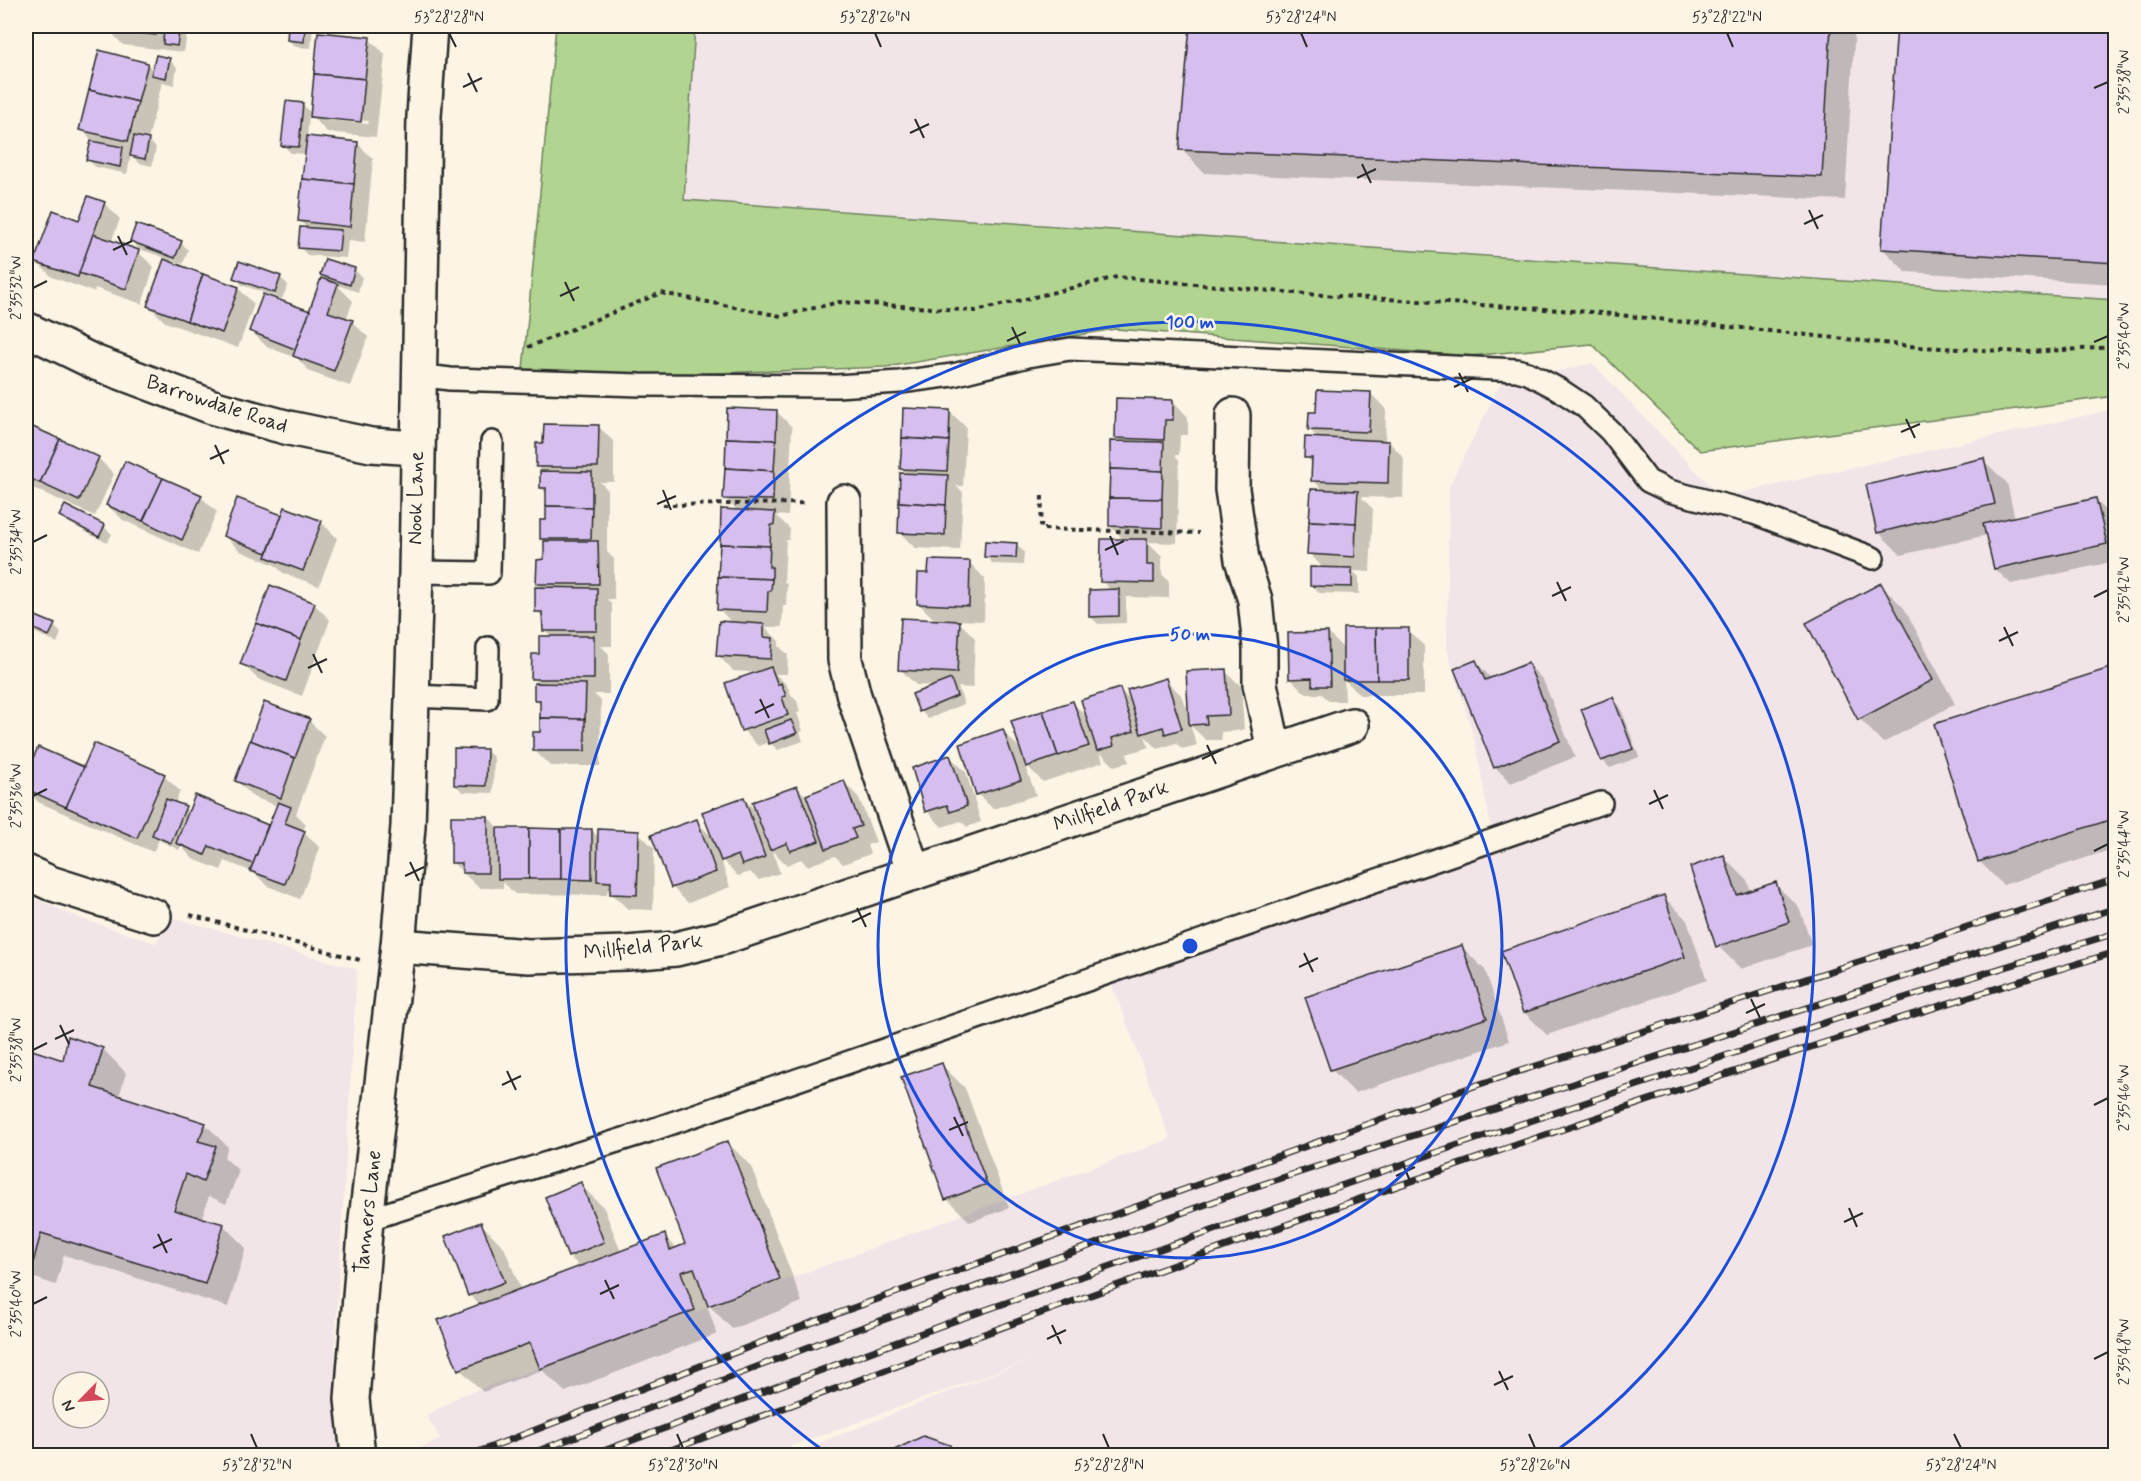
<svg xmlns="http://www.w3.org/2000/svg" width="2141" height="1481" font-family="Mynerve,sans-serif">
<rect width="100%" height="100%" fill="#fcf5e5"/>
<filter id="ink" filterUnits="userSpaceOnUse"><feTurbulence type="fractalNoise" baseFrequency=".0167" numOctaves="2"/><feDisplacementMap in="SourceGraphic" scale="12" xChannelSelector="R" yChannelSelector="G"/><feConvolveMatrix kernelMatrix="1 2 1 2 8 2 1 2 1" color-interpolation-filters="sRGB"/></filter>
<g filter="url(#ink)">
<!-- built -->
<g fill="#f1e5e8" fill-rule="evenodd">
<polygon points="695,26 2115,26 2115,300 684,200"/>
<polygon points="1592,363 1721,497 2115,409 2115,1455 789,1455 1034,1358 767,1455 401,1456 441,1439 426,1416 460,1396 796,1276 1170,1139 1105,966 1491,828 1475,742 1447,649 1449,486 1500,385"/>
<path d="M26 895 80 918 155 943 174 918 357 969 335 1344 339 1452 329 1456 26 1455ZM63 1382H99V1418H63Z"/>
</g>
<!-- green -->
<polygon fill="#b1d590" stroke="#6e805e" stroke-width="1.5" points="556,26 695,26 684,200 2115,300 2115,396 1700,451 1592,344 1470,356 1115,329 886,367 522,380"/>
<!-- shadow -->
<g fill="#0003" fill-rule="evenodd">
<polygon points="108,26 179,26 187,34 184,52 123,45 108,29"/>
<polygon points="290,26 313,26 311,48 296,47 288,40"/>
<polygon points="1191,26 1855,26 1845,200 1204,173 1181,149"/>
<polygon points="1898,26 2116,26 2116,284 1906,272 1883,249"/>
<path d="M369 39 385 54 376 137 327 132 309 114 307 138 357 143 373 159 365 242 348 240 346 258 307 255 300 247 308 229 300 221 307 154 291 153 283 145 302 104 312 114ZM326 117 368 121V124L326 120Z"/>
<polygon points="169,60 177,67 174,85 162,82 148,140 156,148 152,166 139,163 131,155 127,174 96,167 88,160 92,140 81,129 147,64 154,71"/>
<polygon points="104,203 120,219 111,242 138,252 154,267 142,304 95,288 94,292 52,277 36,261 80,222"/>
<polygon points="132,241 181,242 188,250 183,264 167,259 166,261 238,288 254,304 238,348 165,322 149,306 166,258 139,249"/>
<polygon points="326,261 355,270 362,277 358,292 337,285 353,301 346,320 352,322 368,337 350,386 310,372 297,358 267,347 251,331 310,313 329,282 321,275"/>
<polygon points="234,277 280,277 288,285 282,299 242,285"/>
<polygon points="1370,393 1386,409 1385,442 1389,442 1404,458 1403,498 1361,497 1373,509 1370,572 1353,571 1359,577 1359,594 1319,593 1311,585 1324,569 1309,553 1324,491 1313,480 1314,465 1306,457 1319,439 1309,429 1318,414"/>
<polygon points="1173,401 1188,417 1188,435 1180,435 1179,455 1175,455 1179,460 1177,543 1147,542 1162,557 1162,574 1169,582 1169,598 1126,597 1126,623 1098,624 1091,617 1112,591 1102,581 1125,541 1110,526 1121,443 1116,438"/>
<polygon points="777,412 792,427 788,516 776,515 790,529 789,540 786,540 784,581 787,584 786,606 783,606 782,627 765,627 779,641 779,646 788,655 787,674 775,674 787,685 791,695 797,701 800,712 797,713 803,731 800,732 803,741 778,750 769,742 758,746 743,730 761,673 733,671 718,655 733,624 719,609 739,512 725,498"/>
<polygon points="950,412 966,427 963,486 956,486 963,492 960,550 915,548 899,532 908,475 901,468"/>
<polygon points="26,425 98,458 114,474 95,516 26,485"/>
<polygon points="598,426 614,442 614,482 600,482 607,489 607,552 614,559 614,599 607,599 612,605 612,646 601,646 609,654 609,694 594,694 601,701 600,766 550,766 534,750 541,734 541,705 535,699 540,685 533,678 541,656 552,637 544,630 544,618 537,611 543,589 538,583 546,561 545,542 541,538 547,522 547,494 541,488 542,471 538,466 545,445"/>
<polygon points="1983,460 2007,483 2015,519 2096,500 2111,516 2116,534 2116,561 2011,584 1995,569 1987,535 1901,555 1878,532"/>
<polygon points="201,497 217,512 198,554 123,520 107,505"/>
<polygon points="66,507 104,527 112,534 107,543 69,523 61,515"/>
<polygon points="283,517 321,522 337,538 319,586 283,573 275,565 240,551 224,535"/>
<polygon points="1016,544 1024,552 1023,565 993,564 986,556"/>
<polygon points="970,563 985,579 984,621 957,620 975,638 973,688 958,687 964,704 928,719 921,711 936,686 916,685 900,669 936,621 918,603 930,575"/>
<polygon points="1881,585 1904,608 1955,704 1883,743 1860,719 1808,624"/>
<polygon points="314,604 330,620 302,696 258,679 242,664"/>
<polygon points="26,613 54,626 61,633 57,643 32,631 26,646"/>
<polygon points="1408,630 1424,646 1424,695 1360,695 1344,679 1345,701 1329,701 1322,694 1306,694 1290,678 1328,633 1345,650"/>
<polygon points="1476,662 1492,679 1528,664 1543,680 1575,757 1511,783 1495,767"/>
<polygon points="2109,669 2116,675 2116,848 2003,885 1980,862 1936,725"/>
<polygon points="1225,671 1241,686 1244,730 1221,732 1222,740 1206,740 1190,725 1197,745 1182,749 1176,743 1158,749 1145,736 1149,747 1127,754 1129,762 1114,766 1100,752 1103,762 1043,782 1024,763 1036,795 993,809 978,794 1003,731 1022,751 1073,703 1088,718 1119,689 1133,703 1165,679 1181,695 1190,719"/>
<polygon points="1613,698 1620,706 1639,757 1610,768 1602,760"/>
<polygon points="309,721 325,736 296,814 306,824 303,831 320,848 300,899 268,886 253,872 225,861 221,870 193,859 181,846 179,850 159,840 153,852 38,802 26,789 26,779 38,749 85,769 95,745 164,776 180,791 175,804 185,808 190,812 196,797 269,827 278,806 253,797 237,781"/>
<polygon points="486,750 494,758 493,793 463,792 455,785"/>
<polygon points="950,757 966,772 981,822 967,827 961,821 942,827 927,811"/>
<polygon points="844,782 859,798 876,842 867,845 870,854 843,864 835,856 807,866 801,859 787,865 772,850 780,873 759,880 750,872 738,876 720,858 730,887 688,903 672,887 696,821 714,839 743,798 758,813 797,787 806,796"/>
<polygon points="488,817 500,830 592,830 599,838 638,832 654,848 653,910 628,909 607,890 607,895 515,894 503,882 503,888 479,888 452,862"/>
<polygon points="1724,857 1747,880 1751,892 1775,884 1799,907 1812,945 1741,969 1718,946"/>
<polygon points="1663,896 1687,920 1707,980 1547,1035 1524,1012"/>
<polygon points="1461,946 1485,970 1509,1041 1355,1093 1332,1070 1307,998"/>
<polygon points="69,1038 103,1049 126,1073 119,1097 205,1124 228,1147 224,1157 239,1171 226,1204 209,1196 202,1219 223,1225 246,1248 228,1307 64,1255 56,1285 26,1275 26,1050 64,1061"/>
<polygon points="942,1065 965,1088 1009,1208 970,1222 947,1199"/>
<polygon points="727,1142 751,1166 802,1302 732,1329 706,1302 717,1334 565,1392 542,1370 483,1392 460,1369 480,1306 470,1295 447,1237 481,1224 504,1247 521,1290 581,1268 569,1256 580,1184 604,1208 621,1252 664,1236 677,1249 687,1245"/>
</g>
<!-- building -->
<g fill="#d6bfef" stroke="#2b2b2b" stroke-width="1.5">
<polygon points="107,26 157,26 156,35 106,30"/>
<polygon points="164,26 180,26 177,46 163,44"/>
<polygon points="288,26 305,26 304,42 287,40"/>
<polygon points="1190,26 1831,26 1822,177 1179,150"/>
<polygon points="1897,26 2116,26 2116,263 1881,249"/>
<polygon points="318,32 370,37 365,79 314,74"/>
<polygon points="99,50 148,63 138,102 89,90"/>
<polygon points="156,55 170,58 166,78 151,75"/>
<polygon points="314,74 365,79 361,122 310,117"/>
<polygon points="89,90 138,102 128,141 79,130"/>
<polygon points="286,101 303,103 299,147 281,146"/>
<polygon points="134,136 149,139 145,159 130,156"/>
<polygon points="307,136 358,142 354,184 302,179"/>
<polygon points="91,141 123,147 120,167 86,160"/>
<polygon points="302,179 354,184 350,227 298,221"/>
<polygon points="88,196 105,202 78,277 34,262 53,210 79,220"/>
<polygon points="136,224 182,241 175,258 130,241"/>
<polygon points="300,227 341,230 339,251 298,248"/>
<polygon points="93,234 139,250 126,289 79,273"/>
<polygon points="164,259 203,274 187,321 147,306"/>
<polygon points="325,259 355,268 350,285 320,275"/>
<polygon points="239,261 281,276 275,293 233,278"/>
<polygon points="203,274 239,287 222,333 187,321"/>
<polygon points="321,278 338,284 328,312 353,320 334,371 293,356"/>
<polygon points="263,294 310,311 295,349 249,331"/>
<polygon points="1317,390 1371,392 1369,432 1308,430 1309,412 1316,412"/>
<polygon points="1116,398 1173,400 1173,420 1165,420 1164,440 1115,438"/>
<polygon points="727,408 777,410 776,440 726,438"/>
<polygon points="903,408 950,410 949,441 902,438"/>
<polygon points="26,424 60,439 40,483 26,477"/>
<polygon points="544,424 599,425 598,467 536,467 536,443 543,443"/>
<polygon points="1305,437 1389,441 1388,483 1311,481 1312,458 1304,458"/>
<polygon points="726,438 776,440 774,471 725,468"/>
<polygon points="902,438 949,441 947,471 900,469"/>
<polygon points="60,439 99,457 79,501 40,483"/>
<polygon points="1110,441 1164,442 1163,471 1110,469"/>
<polygon points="1984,458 1995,504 1877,533 1866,485"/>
<polygon points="125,461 163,478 143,521 106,505"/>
<polygon points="725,468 774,471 773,500 723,499"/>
<polygon points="1110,469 1163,471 1162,499 1109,498"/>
<polygon points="540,471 592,472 592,507 546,506 546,488 540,488"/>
<polygon points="900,473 948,475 946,505 899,502"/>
<polygon points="163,478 202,495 182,540 143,521"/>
<polygon points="1311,489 1358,491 1356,523 1309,521"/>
<polygon points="237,498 282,515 267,553 223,536"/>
<polygon points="1109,498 1162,499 1162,528 1109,526"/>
<polygon points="2096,498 2107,544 1994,569 1983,524"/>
<polygon points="899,502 946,505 945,535 898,533"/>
<polygon points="65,505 105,525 99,537 59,516"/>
<polygon points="546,506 592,507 591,539 540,539 540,520 546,520"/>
<polygon points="285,507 322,521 303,571 266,557"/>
<polygon points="721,509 775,512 774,525 771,525 770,546 720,544"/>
<polygon points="1309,521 1356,523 1355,557 1307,554"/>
<polygon points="1101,539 1147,539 1147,565 1154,565 1154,583 1100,582"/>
<polygon points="544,541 598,541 599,584 536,584 537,560 544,559"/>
<polygon points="985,541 1017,543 1016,558 984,557"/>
<polygon points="720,544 770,546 769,567 772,567 772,579 718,577"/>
<polygon points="929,560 970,561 969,606 917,604 918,573 928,573"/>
<polygon points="1310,567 1352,568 1352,587 1310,586"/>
<polygon points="718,577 772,579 771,591 768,591 767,612 717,610"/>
<polygon points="1881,583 1933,680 1858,720 1806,623"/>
<polygon points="270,585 315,603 301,640 256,623"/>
<polygon points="535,587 597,588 597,631 543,631 542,612 535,612"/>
<polygon points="1119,589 1119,616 1089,617 1089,590"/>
<polygon points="26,612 55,624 49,636 26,625"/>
<polygon points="901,618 960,621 957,673 898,670"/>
<polygon points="719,621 764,624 764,637 773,638 771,659 716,656"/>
<polygon points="256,623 301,640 286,681 240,664"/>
<polygon points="1343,628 1376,628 1377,680 1343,680"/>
<polygon points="1376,628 1409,628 1409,680 1377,680"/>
<polygon points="1328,632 1330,686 1312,686 1312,678 1289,679 1288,633"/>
<polygon points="539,636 594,636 594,679 531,679 532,654 539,654"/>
<polygon points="1476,660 1485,680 1528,663 1560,741 1494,768 1454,669"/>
<polygon points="771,667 778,685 781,683 786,696 782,697 788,715 741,731 725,683"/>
<polygon points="2110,668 2116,685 2116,818 1978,862 1934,724"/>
<polygon points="1226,669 1229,715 1206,716 1207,724 1189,725 1186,671"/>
<polygon points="1166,678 1182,729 1165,734 1163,727 1141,734 1127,690"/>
<polygon points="951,679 957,696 919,712 912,694"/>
<polygon points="534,683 586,684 585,719 540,718 540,700 534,700"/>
<polygon points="1120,688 1134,731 1112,738 1114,746 1097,751 1081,700"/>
<polygon points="1613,697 1633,749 1601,761 1581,709"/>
<polygon points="1073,701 1089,746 1058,756 1043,711"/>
<polygon points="264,702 310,719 295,758 250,740"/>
<polygon points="1043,711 1058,756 1026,767 1011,721"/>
<polygon points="540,718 585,719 585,751 533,751 533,732 540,732"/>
<polygon points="791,720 797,733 769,744 764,730"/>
<polygon points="1003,729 1021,780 976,795 960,744"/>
<polygon points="250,740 295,758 281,798 235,781"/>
<polygon points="94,743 165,774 137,838 66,807"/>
<polygon points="38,747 84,767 66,807 26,789 26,775"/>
<polygon points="454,748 487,749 486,786 454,785"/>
<polygon points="950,755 967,806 950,812 947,805 925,812 912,768"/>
<polygon points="844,780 861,826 852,829 856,838 826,849 806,795"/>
<polygon points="797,786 819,841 790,851 787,843 770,850 752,802"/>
<polygon points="195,795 268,825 253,864 209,846 205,855 176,843"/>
<polygon points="744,797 765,857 742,865 738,855 721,861 702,812"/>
<polygon points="166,799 186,806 171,843 152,835"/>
<polygon points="278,802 291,807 285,823 305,831 285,884 250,871"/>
<polygon points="451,816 488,816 488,873 462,873 462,863 451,863"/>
<polygon points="697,819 716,872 671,888 651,835"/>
<polygon points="497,828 529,828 529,879 498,879"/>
<polygon points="529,828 561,829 561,879 529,879"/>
<polygon points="561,829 592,829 592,880 561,879"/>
<polygon points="598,829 639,831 637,895 610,894 611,882 597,881"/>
<polygon points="1724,855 1737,895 1776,882 1789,922 1716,947 1690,867"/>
<polygon points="1664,895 1685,957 1523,1013 1501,951"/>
<polygon points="1462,945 1487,1018 1330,1070 1305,997"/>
<polygon points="68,1036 103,1048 92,1087 206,1123 198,1141 216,1146 203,1182 186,1174 174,1210 224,1224 205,1284 41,1233 33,1263 26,1260 26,1048 63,1060"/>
<polygon points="942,1063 987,1184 945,1200 901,1077"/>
<polygon points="728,1141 780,1279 708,1306 694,1268 681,1272 695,1310 540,1369 530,1343 458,1370 438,1320 665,1234 670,1250 685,1244 656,1168"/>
<polygon points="581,1182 604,1242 568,1257 545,1197"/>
<polygon points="481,1222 505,1282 468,1296 445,1236"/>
<polygon points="923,1436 950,1445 954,1456 882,1456"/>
</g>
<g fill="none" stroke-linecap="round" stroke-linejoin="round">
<!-- lane casing -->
<g stroke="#2b2b2b" stroke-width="26">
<g id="lane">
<polyline points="418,375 450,379 640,385 836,386 900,382 953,375 1028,356 1070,349 1517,370 1528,373 1560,390 1584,406 1611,432 1648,481 1669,491 1754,513 1873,558"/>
<polyline points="416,572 489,573 492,442"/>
<polyline points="411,696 487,699 488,648"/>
<polyline points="366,1220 649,1131 1601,803"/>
</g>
</g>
<!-- street casing -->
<g stroke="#2b2b2b" stroke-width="38">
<g id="street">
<polyline points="26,329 96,363 215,408 289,428 371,445 417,448"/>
<polyline points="1233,415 1232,489 1242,560 1255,600 1260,648 1260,684 1274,750"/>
<polyline points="844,502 845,660 854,696 914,873"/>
<polyline points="26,872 50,883 154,916"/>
<polyline points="398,946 529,956 627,953 676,949 721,938 1352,725"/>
</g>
</g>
<!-- secondary casing -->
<g stroke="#2b2b2b" stroke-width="38">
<polyline id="secondary" points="358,1456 352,1399 366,1220 398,946 408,826 416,572 424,116 430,26"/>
</g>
<!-- path -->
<g stroke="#2b2b2b" stroke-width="4" stroke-dasharray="4.5 4.5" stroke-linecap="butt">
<polyline points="528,347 661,293 781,316 839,302 976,311 1117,277 1306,294 1591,312 1920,347 2025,352 2116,347"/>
<polyline points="1042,496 1041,529 1199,533"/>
<polyline points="663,505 807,503"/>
<polyline points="190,915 360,960"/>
</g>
<!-- lane -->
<use href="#lane" stroke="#fcf5e5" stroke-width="21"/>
<!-- street -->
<use href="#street" stroke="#fcf5e5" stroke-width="33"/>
<!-- secondary -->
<use href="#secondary" stroke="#fcf5e5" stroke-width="33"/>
<!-- rail casing -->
<g stroke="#2b2b2b" stroke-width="7">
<g id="rail">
<polyline points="468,1456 811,1323 1477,1085 2116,879"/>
<polyline points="525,1456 827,1340 1254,1187 2116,908"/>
<polyline points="590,1456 951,1322 1455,1146 1839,1018 2116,933"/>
<path d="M655 1456C1137 1275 1622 1100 2116 952"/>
</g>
</g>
<!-- rail -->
<use href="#rail" stroke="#fcf5e5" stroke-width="4.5" stroke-dasharray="14" stroke-linecap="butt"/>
</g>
</g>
<!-- ticks -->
<path fill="none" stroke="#2b2b2b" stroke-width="2" d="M449 33 456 47M875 33 881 47M1301 33 1307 47M1727 33 1733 47M468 73 477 92M463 87 482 78M2094 88 2108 82M915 119 924 138M910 133 929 124M1362 164 1371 183M1357 178 1376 169M1809 210 1818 229M1804 224 1823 215M118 236 127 255M113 250 132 241M565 282 574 301M33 288 47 281M560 296 579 287M1012 327 1021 346M1007 341 1026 332M2094 342 2108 336M1459 373 1468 392M1454 387 1473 378M1906 419 1915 438M1901 432 1920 424M215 445 224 464M210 459 229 450M663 490 671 510M657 504 676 496M1110 536 1118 555M33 542 47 535M1105 550 1124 541M1557 582 1566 601M1552 596 1571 587M2094 597 2108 590M2004 627 2013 646M1999 641 2018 632M313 654 322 673M308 668 327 659M760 699 769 718M755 713 774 704M1207 745 1216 764M1202 759 1221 750M1654 790 1663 809M33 796 47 789M1649 804 1668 795M2094 851 2108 844M410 862 419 881M405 876 424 867M857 908 866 927M852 922 871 913M1304 953 1313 972M1299 967 1318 958M1751 999 1760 1018M1746 1013 1765 1004M60 1025 69 1044M55 1039 74 1030M33 1050 47 1043M507 1071 516 1090M502 1085 521 1076M2094 1105 2108 1098M954 1117 963 1136M949 1130 968 1122M1402 1162 1410 1181M1396 1176 1415 1167M1849 1208 1857 1227M1844 1222 1863 1213M158 1234 167 1253M153 1248 172 1239M605 1280 614 1299M600 1294 619 1285M33 1304 47 1297M1052 1325 1061 1344M1047 1339 1066 1330M2094 1359 2108 1352M1499 1371 1508 1390M1494 1385 1513 1376M251 1434 257 1448M677 1434 683 1448M1103 1434 1109 1448M1529 1434 1535 1448M1954 1434 1961 1448"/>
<!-- distance rings -->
<g fill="none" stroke="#1d4ed8" stroke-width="3">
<circle cx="1190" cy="946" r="312"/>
<path d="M828 1454A624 624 0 1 1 1552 1454"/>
</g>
<g text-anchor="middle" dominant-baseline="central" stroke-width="5" stroke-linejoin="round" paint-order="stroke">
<!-- street labels -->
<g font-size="21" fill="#2b2b2b" stroke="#fcf5e5">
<text transform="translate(217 404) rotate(18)">Barrowdale Road</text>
<text transform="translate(416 498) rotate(-89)">Nook Lane</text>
<text transform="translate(1111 806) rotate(-19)">Millfield Park</text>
<text transform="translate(643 947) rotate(-6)">Millfield Park</text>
<text transform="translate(368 1212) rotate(-84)">Tanners Lane</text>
</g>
</g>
<circle cx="1190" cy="946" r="9" fill="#1d4ed8" stroke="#fcf5e5" stroke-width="3"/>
<g font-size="18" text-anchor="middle" font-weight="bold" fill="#1d4ed8" stroke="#fcf5e5" stroke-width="5" stroke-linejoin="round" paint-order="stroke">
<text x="1190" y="328">100 m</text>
<text x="1190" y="640">50 m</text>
</g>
<!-- margin -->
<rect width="2141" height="1481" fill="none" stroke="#fcf5e5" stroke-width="66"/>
<!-- north arrow -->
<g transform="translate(81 1400) rotate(245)"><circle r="28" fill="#fcf5e5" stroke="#a8a49b" stroke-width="1.5"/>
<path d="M0-4.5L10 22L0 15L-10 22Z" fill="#d1495b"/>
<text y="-9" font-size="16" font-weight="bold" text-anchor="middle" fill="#2b2b2b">N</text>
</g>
<rect x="33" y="33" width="2075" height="1415" fill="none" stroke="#2b2b2b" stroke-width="2"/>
<g font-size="15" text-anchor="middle" fill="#2b2b2b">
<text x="449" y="22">53°28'28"N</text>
<text x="875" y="22">53°28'26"N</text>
<text x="1301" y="22">53°28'24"N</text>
<text x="1727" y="22">53°28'22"N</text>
<text transform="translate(2124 82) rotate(-90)" y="5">2°35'38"W</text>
<text transform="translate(16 288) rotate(-90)" y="5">2°35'32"W</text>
<text transform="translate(2124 336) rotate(-90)" y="5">2°35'40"W</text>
<text transform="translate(16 542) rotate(-90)" y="5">2°35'34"W</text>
<text transform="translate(2124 590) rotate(-90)" y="5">2°35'42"W</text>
<text transform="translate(16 796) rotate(-90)" y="5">2°35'36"W</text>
<text transform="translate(2124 844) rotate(-90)" y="5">2°35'44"W</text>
<text transform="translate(16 1050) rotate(-90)" y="5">2°35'38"W</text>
<text transform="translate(2124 1098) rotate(-90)" y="5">2°35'46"W</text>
<text transform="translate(16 1304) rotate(-90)" y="5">2°35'40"W</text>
<text transform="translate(2124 1352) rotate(-90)" y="5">2°35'48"W</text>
<text x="257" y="1470">53°28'32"N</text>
<text x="683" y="1470">53°28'30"N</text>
<text x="1109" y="1470">53°28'28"N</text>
<text x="1535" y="1470">53°28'26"N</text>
<text x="1961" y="1470">53°28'24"N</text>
</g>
</svg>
